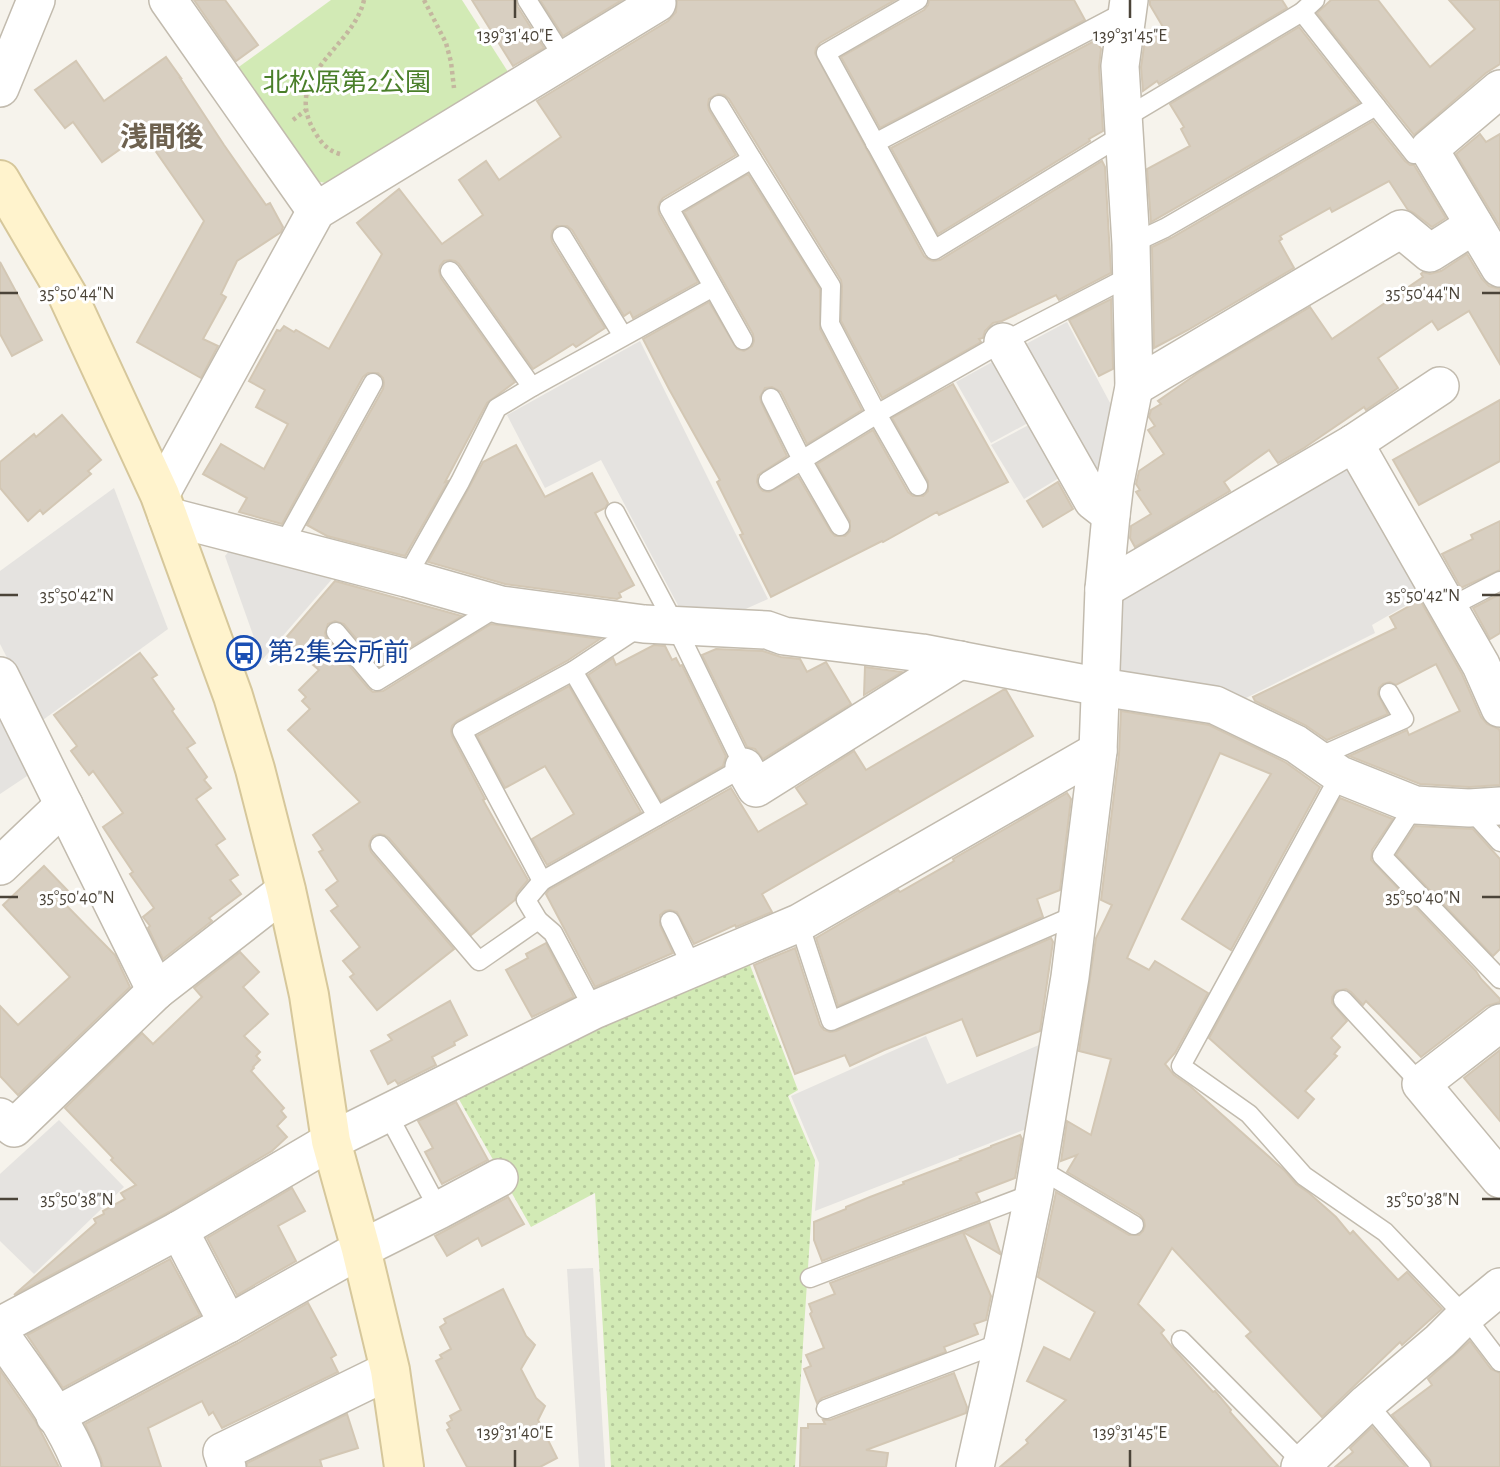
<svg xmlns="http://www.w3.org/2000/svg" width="1500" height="1467" font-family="'Alegreya Sans','Noto Sans JP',sans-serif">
<defs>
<pattern id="grass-dots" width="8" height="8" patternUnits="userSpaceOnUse" patternTransform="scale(1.75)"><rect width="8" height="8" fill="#d2eab5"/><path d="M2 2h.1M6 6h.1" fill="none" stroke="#b6ca9c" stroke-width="1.8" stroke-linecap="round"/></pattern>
</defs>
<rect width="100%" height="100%" fill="#f6f3ec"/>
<!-- grass -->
<polygon fill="url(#grass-dots)" points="748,960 798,1090 788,1096 815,1160 795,1467 611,1467 595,1193 531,1227 456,1094"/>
<!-- park -->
<polygon fill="#d2eab5" points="331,0 462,0 510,75 330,184 316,181 236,69"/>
<!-- parking -->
<g fill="#e5e3e0">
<polygon points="1067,322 1117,416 1106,493 1024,345"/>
<polygon points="640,341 768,599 730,616 681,611 601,460 545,488 507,415"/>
<polygon points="1003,356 1037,418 991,443 956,382"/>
<polygon points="1038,420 1069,472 1024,499 991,445"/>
<polygon points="1345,463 1429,592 1372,625 1375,633 1240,701 1124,677 1115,666 1116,604"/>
<polygon points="114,488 168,629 40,722 0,644 0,571"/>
<polygon points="235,544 339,571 262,660 225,556"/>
<polygon points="0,711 33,772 0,794"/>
<polygon points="926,1036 947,1084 1046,1042 1029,1128 815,1211 819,1163 791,1096"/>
<polygon points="59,1120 124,1187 34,1274 0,1241 0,1174"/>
<polygon points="593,1268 605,1467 579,1467 567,1269"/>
</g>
<!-- building -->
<g fill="#d8cfc1" stroke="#d3c7b4" stroke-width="2">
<polygon points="194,0 225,0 258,45 236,61"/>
<polygon points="472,0 516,0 517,6 544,48 513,66"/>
<polygon points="540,0 622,0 563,36"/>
<polygon points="677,0 895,0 820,43 816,48 815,53 924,256 928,259 933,261 940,260 1102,161 1105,167 1111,273 1059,300 1056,295 1002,321 993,323 985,331 983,338 979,339 981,342 882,398 841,321 842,286 841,280 729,99 724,95 718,94 709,99 708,105 709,110 736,155 663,198 660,202 658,207 659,214 698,282 633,318 630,312 624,316 572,230 567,226 557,226 552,231 551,237 552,242 605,328 576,347 573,344 533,369 459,264 455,261 450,260 444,261 440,266 439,271 441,278 515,382 487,403 445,482 448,481 405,556 327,536 307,525 383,389 384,383 383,378 378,373 368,373 363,377 282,524 239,512 247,498 203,474 221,444 264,469 288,424 256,407 265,390 249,381 277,330 280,331 284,326 294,332 296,330 329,349 382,254 357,223 399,189 442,244 483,215 459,180 486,161 499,180 561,137 537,101 668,21 676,12"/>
<polygon points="929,0 1074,0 1085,20 880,128 841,57 924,10 928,5"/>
<polygon points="1150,0 1282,0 1287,8 1159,84 1157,81 1143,91 1141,67 1145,39 1163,27 1150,5"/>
<polygon points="1331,0 1378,0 1430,67 1475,29 1449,0 1500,0 1500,64 1486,73 1414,135 1317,13"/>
<polygon points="1299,27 1359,103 1151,222 1147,169 1190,146 1181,129 1184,127 1170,104"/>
<polygon points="1096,40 1101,49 1099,67 1103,131 1089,139 1090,141 938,234 891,148"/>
<polygon points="166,57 181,78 180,78 224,145 266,205 270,203 283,227 281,232 237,261 221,294 226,297 203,339 218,346 201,378 137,342 204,221 143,133 102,162 73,122 65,128 35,90 76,61 104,101"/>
<polygon points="1373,121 1405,161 1410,165 1414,165 1446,218 1432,227 1414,213 1408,210 1389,181 1332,212 1330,208 1280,236 1282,239 1279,241 1294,268 1188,330 1154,348 1152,247 1171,238"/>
<polygon points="1480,134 1486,142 1500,134 1500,227 1456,154"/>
<polygon points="748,174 820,289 820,329 862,410 807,444 781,392 772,387 765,388 760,397 761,402 787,456 758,475 757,482 759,487 763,491 769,492 798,476 831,532 835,536 845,536 850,531 850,521 817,464 873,430 908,492 913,496 923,496 928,491 928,481 892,418 953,384 1008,482 939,515 937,512 883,542 882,541 771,597 740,535 743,534 717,482 720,480 669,389 643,339 709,302 737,349 744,351 752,346 754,341 753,334 684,212"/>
<polygon points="1467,254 1482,279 1489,286 1500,289 1500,364 1469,311 1438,330 1432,321 1378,358 1398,388 1366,410 1364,407 1304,448 1278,463 1269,450 1224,482 1230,491 1135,547 1130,538 1131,526 1151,514 1136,492 1140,490 1136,484 1139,471 1164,454 1148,430 1155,426 1149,417 1151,410 1161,404 1158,401 1198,373 1310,307 1332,339 1423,277 1421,274 1423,272 1430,274 1441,271"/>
<polygon points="0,262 42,340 12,356 0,334"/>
<polygon points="1111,299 1113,369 1099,376 1069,320"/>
<polygon points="1500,400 1500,461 1419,505 1393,460"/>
<polygon points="62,415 101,460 88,471 91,474 43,514 40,510 28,521 0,488 0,462 34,434 36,437"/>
<polygon points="516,445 545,497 592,473 608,503 605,508 595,513 634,585 619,593 621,597 617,599 505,584 428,562 483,462"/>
<polygon points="1058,482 1073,509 1043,527 1027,501"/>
<polygon points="1500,521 1500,570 1461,588 1442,554 1473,539 1471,535"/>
<polygon points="335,581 462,616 379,666 344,624 335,621 328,624 325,633 327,639 368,688 373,692 383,691 491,624 600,639 567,661 457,721 452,726 451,731 452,736 485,799 483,800 528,880 517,893 515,900 471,935 389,838 384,835 379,834 373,836 370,841 369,846 371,852 454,949 377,1010 350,977 354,974 343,961 360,947 331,911 338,906 326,890 338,881 319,852 323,850 313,835 360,802 288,730 310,709 302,701 306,697 299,690 319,670 284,640"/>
<polygon points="1500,594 1500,633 1490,639 1473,608"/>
<polygon points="1420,600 1462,674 1481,717 1487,724 1499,729 1500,732 1500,785 1469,787 1420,784 1349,756 1407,730 1409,735 1460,711 1436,664 1396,685 1390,682 1383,684 1379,688 1378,694 1388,714 1327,740 1305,725 1255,701 1253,697 1396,628 1390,617"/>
<polygon points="654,645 665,646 672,660 676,658 680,666 682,665 726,756 723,766 661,801 588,675 613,658 616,665"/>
<polygon points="716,649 763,651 781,657 800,659 807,672 826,662 851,704 763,759 755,749 747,747 702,655"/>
<polygon points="140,653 157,675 152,678 174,709 172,711 195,743 187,748 207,777 204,780 211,788 196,799 225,839 216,845 238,875 230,880 241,894 209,918 212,921 163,959 148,928 150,926 143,917 154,908 130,874 133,872 103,827 123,813 93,771 89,775 71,751 77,746 54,715"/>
<polygon points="865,667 902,672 864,695"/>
<polygon points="569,686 641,812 547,865 532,839 574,814 545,766 505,788 477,736"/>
<polygon points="1003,690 1006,690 1033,736 762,894 772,912 736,927 735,925 694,944 677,912 670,910 665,911 660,915 660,925 673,953 595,987 546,894 549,890 731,788 758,832 807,804 796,788 854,751 866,770"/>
<polygon points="1121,711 1209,725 1285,762 1320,787 1231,950 1182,919 1271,774 1220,753 1127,958 1149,970 1155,961 1208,993 1175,1053 1165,1064 1174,1075 1190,1086 1285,1171 1296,1184 1309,1193 1336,1217 1350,1234 1353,1231 1398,1280 1407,1272 1442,1309 1402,1345 1400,1342 1322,1417 1246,1336 1251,1332 1172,1248 1138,1304 1164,1330 1161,1333 1173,1348 1213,1392 1215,1391 1231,1410 1230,1412 1279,1467 1000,1467 1028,1443 1026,1440 1066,1400 1027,1381 1044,1347 1070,1360 1095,1312 1038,1277 1056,1192 1129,1235 1139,1235 1143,1231 1145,1226 1144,1220 1140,1215 1067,1172 1077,1155 1061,1161 1067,1121 1091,1135 1111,1059 1079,1051 1096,938 1112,905 1101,900 1119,754"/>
<polygon points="1067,793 1071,799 1060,890 1037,899 1043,917 838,1006 816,938 898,890 900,892 954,861 953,859"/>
<polygon points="1340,798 1393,819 1372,850 1371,860 1476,971 1481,979 1500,999 1500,1002 1487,1006 1421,1057 1366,1001 1363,1005 1351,992 1346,989 1336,991 1332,997 1332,1003 1347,1021 1331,1038 1340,1047 1334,1054 1337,1056 1305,1091 1314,1099 1298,1118 1209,1038"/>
<polygon points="1415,826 1473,829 1500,859 1500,949 1493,956 1396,855"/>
<polygon points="44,866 71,894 63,902 115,955 130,987 18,1095 0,1076 0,1006 18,1025 70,977 3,905"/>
<polygon points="1051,938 1053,942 1040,1031 977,1056 962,1019 884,1050 850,1066 845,1055 795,1074 754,965 795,948 820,1025 824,1030 830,1032 836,1031"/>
<polygon points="546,943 574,997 532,1017 506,970 528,958 526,954"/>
<polygon points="240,952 259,972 243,987 268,1014 244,1036 260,1052 256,1056 260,1060 253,1067 254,1068 251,1071 284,1108 281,1111 286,1117 277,1126 287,1137 272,1151 169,1212 14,1295 96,1223 94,1219 104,1214 103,1211 125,1199 121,1193 136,1185 111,1160 113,1158 65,1108 142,1033 153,1044 202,997 194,988"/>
<polygon points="450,1001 467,1035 454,1042 455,1045 432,1057 436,1065 398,1084 395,1080 388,1084 371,1051 392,1040 388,1035"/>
<polygon points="1500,1050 1500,1121 1464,1078"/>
<polygon points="456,1102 488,1160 442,1184 425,1152 433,1148 418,1121"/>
<polygon points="1020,1135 1022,1139 1015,1178 976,1193 980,1201 822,1261 814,1240 814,1222 846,1209 846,1207 870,1197 904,1184 903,1182 961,1160 960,1159 991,1147 991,1146"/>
<polygon points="292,1188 305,1211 278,1226 296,1261 237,1295 207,1238"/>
<polygon points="508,1197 524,1224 482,1246 478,1238 447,1256 435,1236"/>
<polygon points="989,1222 1000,1252 1000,1254 963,1232"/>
<polygon points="963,1232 991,1296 986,1320 974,1324 978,1334 944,1347 946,1352 822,1398 817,1403 804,1369 811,1366 806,1355 824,1348 810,1314 812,1312 809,1304 835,1294 830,1283"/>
<polygon points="170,1259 200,1315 63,1388 27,1335"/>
<polygon points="503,1289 526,1336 535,1345 521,1369 536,1398 545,1406 538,1420 557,1458 540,1467 467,1467 447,1430 450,1428 447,1423 452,1420 450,1416 461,1410 436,1361 442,1358 440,1355 451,1349 440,1327 446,1323 444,1319"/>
<polygon points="308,1303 336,1355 331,1358 338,1372 222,1428 213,1412 209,1415 202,1401 148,1428 161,1467 103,1467 101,1459 85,1424 238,1343"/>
<polygon points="1470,1341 1491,1369 1500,1373 1500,1467 1432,1467 1430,1460 1392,1415 1432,1385 1428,1379"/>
<polygon points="0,1370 36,1422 59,1467 0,1467"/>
<polygon points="954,1373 967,1407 966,1413 866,1450 888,1453 886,1467 800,1467 801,1428 808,1428 808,1424 825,1424 823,1420 830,1420"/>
<polygon points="347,1414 358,1448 320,1460 322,1467 247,1467 247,1463"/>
<polygon points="1372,1427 1406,1467 1335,1467 1353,1452 1350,1448"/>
</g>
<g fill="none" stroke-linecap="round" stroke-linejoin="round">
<!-- lane casing -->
<g stroke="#c2bbae" stroke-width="21">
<g id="lane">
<polyline points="527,0 565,60"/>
<polyline points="918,0 826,53 934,250 1124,134"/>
<polyline points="1302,12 1376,106"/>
<polyline points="719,105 752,159"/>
<polyline points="1123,119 1302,12 1315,0"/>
<polyline points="875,143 1128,10"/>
<polyline points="562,236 623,336"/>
<polyline points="1131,244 1165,228 1376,106 1414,154 1429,149"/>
<polyline points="450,271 532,387"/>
<polyline points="743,340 669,208 752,159 831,286 830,324 877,414 1003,342 1132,275"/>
<polyline points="771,398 802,460 840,526"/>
<polyline points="768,481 877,414 918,486"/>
<polyline points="615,512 675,625 744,767 542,881 462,731 573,671 638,628"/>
<polyline points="282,547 373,383"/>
<polyline points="406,578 460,482 497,408 532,387 713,287"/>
<polyline points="1448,608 1500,581"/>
<polyline points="336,632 377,681 499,606"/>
<polyline points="573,671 657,816"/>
<polyline points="1316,758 1404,719 1389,693"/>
<polyline points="1340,775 1181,1066 1249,1114 1304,1176 1385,1232 1465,1316 1500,1362"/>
<polyline points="1415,805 1382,856 1500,979"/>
<polyline points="1469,808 1500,842"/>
<polyline points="380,845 479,961 538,920"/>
<polyline points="542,881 526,900 538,920 553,933 594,1010"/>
<polyline points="670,921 693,969"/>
<polyline points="799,923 831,1021 1078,914"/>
<polyline points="1343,1000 1421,1084"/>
<polyline points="387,1113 439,1210"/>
<polyline points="1038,1168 1134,1225"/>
<polyline points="810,1278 1034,1193"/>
<polyline points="1181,1340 1304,1464"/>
<polyline points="1367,1403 1421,1467"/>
<polyline points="826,1409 1003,1342"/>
</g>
</g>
<!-- street casing -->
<g stroke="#c2bbae" stroke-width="40">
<g id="street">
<polyline points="168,0 316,211"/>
<polyline points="0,88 36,0"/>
<polyline points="1500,89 1429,149 1500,268"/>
<polyline points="1003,342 1093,501 1111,515"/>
<polyline points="1134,387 1401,229 1430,253 1474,225"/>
<polyline points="1354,443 1440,386"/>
<polyline points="160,495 316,211 657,3 655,0"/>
<polyline points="167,516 406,578 501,605 644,624 767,630 784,636 922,653 1101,687 1215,705 1296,744 1340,775 1415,805 1469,808 1500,806"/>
<polyline points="1104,589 1354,443 1481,665 1500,708"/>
<polyline points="0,676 156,991"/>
<polyline points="744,767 756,788 960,660"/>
<polyline points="0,866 64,805"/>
<polyline points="1500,1023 1421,1084 1500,1179"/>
<polyline points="0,1117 14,1128 156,991 286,890"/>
<polyline points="179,1230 228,1324"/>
<polyline points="0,1326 179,1230 331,1141 594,1010 799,923 1098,751"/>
<path d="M0 1334C29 1376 64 1419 82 1467"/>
<polyline points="55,1416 228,1324 361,1249 439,1210 499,1178"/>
<polyline points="227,1467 222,1452 390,1370"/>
<polyline points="975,1467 1003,1342 1034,1193 1070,977 1098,751 1104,589 1111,515 1115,482 1134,387 1131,244 1120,66 1129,0"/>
<polyline points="1300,1467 1367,1403 1440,1341 1465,1316 1500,1287"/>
</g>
</g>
<!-- secondary casing -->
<g stroke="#d6c79b" stroke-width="42">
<polyline id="secondary" points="0,180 68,296 160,495 233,696 255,769 286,890 309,995 331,1141 361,1249 390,1370 404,1467"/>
</g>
<!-- path -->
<g stroke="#c4b79f" stroke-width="4.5" stroke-dasharray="3.5 3.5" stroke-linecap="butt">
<polyline points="424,0 446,43 451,62 454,88"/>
<polyline points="293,120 306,110"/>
<path d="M340 154C329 151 322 144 316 134 279 76 353 49 364 0"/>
</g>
<!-- lane -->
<use href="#lane" stroke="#fff" stroke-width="18"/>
<!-- street -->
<use href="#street" stroke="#fff" stroke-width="37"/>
<!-- secondary -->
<use href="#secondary" stroke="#fff3cd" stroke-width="38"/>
</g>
<!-- ticks -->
<path fill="none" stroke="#4b4439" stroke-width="2.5" d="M515 0V18M1130 0V18M0 293H18M1482 293H1500M0 595H18M1482 595H1500M0 897H18M1482 897H1500M0 1199H18M1482 1199H1500M515 1450V1467M1130 1450V1467"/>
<!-- icons -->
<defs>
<g id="bus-ring" transform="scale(1.75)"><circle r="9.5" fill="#fff" stroke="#1a4fb4" stroke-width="1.5"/><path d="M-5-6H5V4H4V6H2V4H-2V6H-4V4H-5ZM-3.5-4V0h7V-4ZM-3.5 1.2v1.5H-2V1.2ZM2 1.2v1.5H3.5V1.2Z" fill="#1a4fb4"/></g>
</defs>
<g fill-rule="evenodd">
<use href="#bus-ring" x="244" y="653"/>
</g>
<g text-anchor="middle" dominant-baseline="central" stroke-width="6" stroke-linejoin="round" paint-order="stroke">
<!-- park labels -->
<g font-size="26" fill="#4a7f2a" stroke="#fff">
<text x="347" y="83">北松原第2公園</text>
</g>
<!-- transit labels -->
<g font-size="26" fill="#164399" stroke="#fff" text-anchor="start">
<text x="268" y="653">第2集会所前</text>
</g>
<!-- neighbourhood labels -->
<g font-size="28" font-weight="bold" fill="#6e6250" stroke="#fff">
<text x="162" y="138">浅間後</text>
</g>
</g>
<g font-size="18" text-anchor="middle" fill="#4b4439" stroke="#fff" stroke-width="6" stroke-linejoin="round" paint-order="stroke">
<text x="515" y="41">139°31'40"E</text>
<text x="1130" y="41">139°31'45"E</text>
<text x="77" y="299">35°50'44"N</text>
<text x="1423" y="299">35°50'44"N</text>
<text x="77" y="601">35°50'42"N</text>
<text x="1423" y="601">35°50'42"N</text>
<text x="77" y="903">35°50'40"N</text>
<text x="1423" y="903">35°50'40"N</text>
<text x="77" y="1205">35°50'38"N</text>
<text x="1423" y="1205">35°50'38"N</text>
<text x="515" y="1438">139°31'40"E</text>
<text x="1130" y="1438">139°31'45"E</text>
</g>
</svg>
